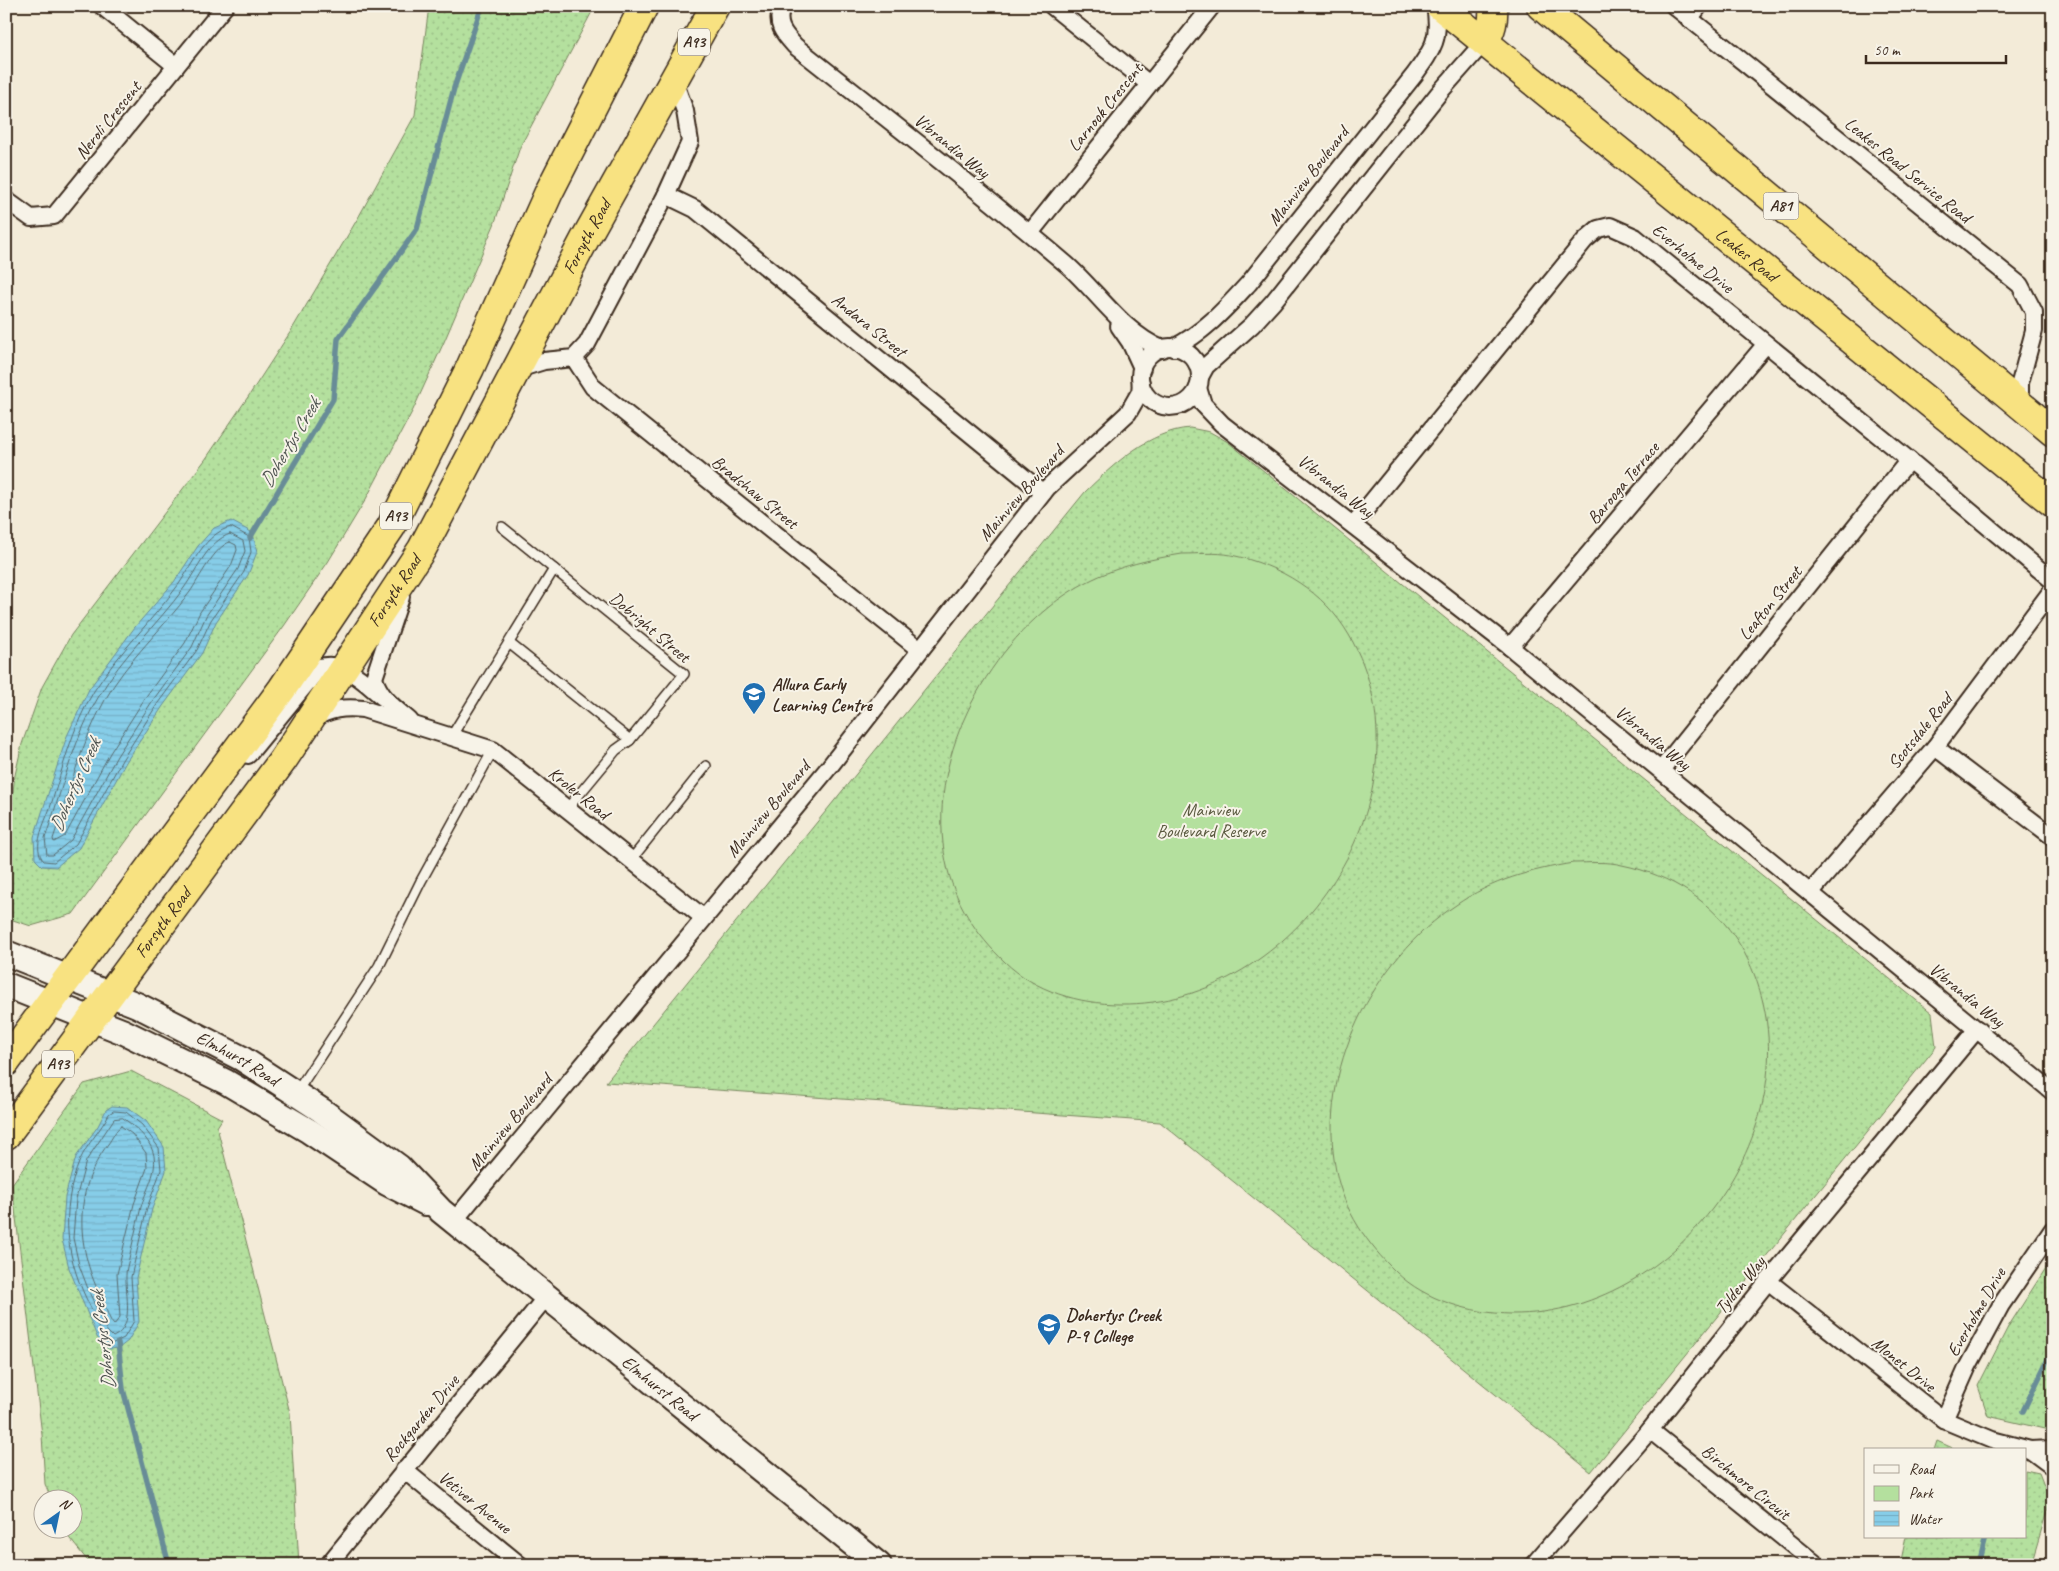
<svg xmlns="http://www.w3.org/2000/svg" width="2059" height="1571" font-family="Caveat,sans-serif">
<defs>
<pattern id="green-dots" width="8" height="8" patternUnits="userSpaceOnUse" patternTransform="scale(1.25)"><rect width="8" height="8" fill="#b4e09e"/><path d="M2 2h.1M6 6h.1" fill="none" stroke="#9cc088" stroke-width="1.8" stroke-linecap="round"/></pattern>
<pattern id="water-rules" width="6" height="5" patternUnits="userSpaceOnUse" patternTransform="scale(1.25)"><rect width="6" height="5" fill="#86cde8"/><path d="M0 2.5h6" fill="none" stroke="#75b0c7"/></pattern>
</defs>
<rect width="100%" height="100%" fill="#f3ebd8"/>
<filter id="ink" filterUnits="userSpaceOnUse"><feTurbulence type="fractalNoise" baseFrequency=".02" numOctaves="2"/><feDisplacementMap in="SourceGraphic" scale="10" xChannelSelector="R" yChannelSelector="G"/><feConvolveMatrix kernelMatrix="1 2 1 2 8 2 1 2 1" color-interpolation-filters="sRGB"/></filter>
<g filter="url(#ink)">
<!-- green -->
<g fill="url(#green-dots)" stroke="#78855e">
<polygon points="429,6 594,6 594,8 520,147 494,225 444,342 413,410 366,499 328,562 284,626 73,914 31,926 7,918 11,807 15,775 22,744 42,687 71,635 205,460 250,394 291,331 358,218 415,115"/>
<path d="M1190 428 1210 432 1228 442 1932 1013 1936 1047 1591 1472 1160 1122 606 1082 1085 492C1114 464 1149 431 1190 428Z"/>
<polygon points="131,1071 222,1119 217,1127 290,1413 299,1565 91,1565 62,1529 72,1528 72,1498 51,1498 45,1484 42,1435 12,1184 84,1084"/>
<polygon points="2053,1257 2053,1431 1988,1416 1978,1386 2008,1327"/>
<polygon points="1937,1441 1957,1450 1934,1450"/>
<polygon points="2025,1470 2039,1473 2050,1501 2031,1565 1900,1565 1906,1537 2025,1537"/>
</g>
<!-- pitch -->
<g fill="#b4e09e" stroke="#78855e">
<path d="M1182 554C1198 554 1216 552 1231 555 1280 565 1324 592 1349 635 1440 792 1296 1007 1120 1004 1079 1004 1035 991 1005 962 976 935 954 901 946 862 925 763 984 650 1065 595 1102 570 1139 561 1182 554Z"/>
<path d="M1573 863C1589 863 1607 861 1622 865 1671 875 1714 902 1740 945 1832 1102 1687 1316 1511 1314 1471 1313 1426 1301 1396 1272 1367 1244 1344 1211 1336 1171 1316 1071 1373 960 1456 905 1492 880 1531 870 1573 863Z"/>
</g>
<!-- water -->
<g fill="url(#water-rules)" stroke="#688c97">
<polygon points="231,521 253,533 257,552 248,575 216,622 202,653 163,706 126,762 79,848 56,867 42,866 35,859 34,837 67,736 89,689 135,627 174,582 198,546 214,528"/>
<polygon points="112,1106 127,1107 146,1121 164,1147 166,1171 152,1209 136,1278 139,1322 128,1341 119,1348 110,1349 104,1346 97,1337 69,1268 62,1239 65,1197 76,1157 98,1126 106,1110"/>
</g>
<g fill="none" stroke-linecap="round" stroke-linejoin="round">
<!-- shore -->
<g stroke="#596b6f" stroke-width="1">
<path d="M231 527 249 537 251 552 244 572 211 620 197 650 158 703 122 760 76 844 54 862 44 861C31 848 45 822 50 808 63 768 72 727 94 691 119 652 152 621 179 584 193 564 205 533 231 527Z"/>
<path d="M230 534 243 541 245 551 238 569 206 616 192 647 153 700 117 756 71 840 53 855H47L45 838C62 791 73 740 99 696 122 656 157 625 184 588 197 570 208 541 230 534Z"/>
<path d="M230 542 236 545 237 550 231 566 200 612 185 643 147 695 110 753 65 836 54 842 53 839C69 793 81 743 105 700 127 660 163 629 190 592 199 579 215 546 230 542Z"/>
<path d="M114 1111 126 1112 142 1125 159 1148 161 1170 147 1208 131 1277 134 1321 124 1338 111 1344C99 1339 97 1319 91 1308 66 1261 59 1211 80 1160 87 1144 101 1130 109 1114Z"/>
<path d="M123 1118C134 1126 149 1138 153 1152 159 1171 146 1189 141 1207 136 1227 132 1247 127 1267 122 1288 138 1326 113 1337L107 1331 90 1294 79 1265 73 1238 76 1199 86 1161 114 1119Z"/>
<path d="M121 1126 132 1134 146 1153 147 1168 134 1204 117 1274 120 1317 114 1325C109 1320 106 1308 103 1301 76 1249 72 1192 108 1144 112 1139 116 1129 121 1126Z"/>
</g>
<!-- stream -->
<g stroke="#688c97" stroke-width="5.5">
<polyline points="250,538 333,399 338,339 417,229 454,88 482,6"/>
<polyline points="118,1343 123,1389 169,1565"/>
<polyline points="2023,1411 2053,1349"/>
<polyline points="1978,1565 1985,1537"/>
</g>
<!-- lane casing -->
<g stroke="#3b2a1e" stroke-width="12">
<g id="lane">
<polyline points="502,527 684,674 630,740 616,750 567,809"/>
<polyline points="509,643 630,740"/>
<polyline points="451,737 554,569"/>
<polyline points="631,860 706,766"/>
<polyline points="296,1093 379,966 421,881 493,750"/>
</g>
</g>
<!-- street casing -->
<g stroke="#3b2a1e" stroke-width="20">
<g id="street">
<polyline points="102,6 176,66"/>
<path d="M782 6C775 24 783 33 795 46 886 118 978 189 1066 264 1097 291 1123 333 1162 349"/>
<polyline points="1052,6 1149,84"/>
<polyline points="1674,6 2020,285 2034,312 2034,331 2020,383 2020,405"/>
<polyline points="1689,19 1699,6"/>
<polyline points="666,195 695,209 1043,493"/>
<polyline points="6,200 31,218 54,216 225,6"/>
<polyline points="1030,233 1212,6"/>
<polyline points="1119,326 1130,342 1142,368"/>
<circle cx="1170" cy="377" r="30"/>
<path d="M1173 348C1204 333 1226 308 1249 283L1415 74C1433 49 1441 38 1435 6"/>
<polyline points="574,358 593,387 604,396 920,650"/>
<polyline points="518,369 544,361 574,358 587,344 666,195 690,142 685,111 673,78"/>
<polyline points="1200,377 1206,366 1252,325 1273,302 1439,93 1484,42"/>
<polyline points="1198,388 1203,404 1222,424 1510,647 2053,1092"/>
<polyline points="1353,525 1585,240 1598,229 1610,226 1635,237 1909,460 2053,581"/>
<path d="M401 597 374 678C380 698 395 708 410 721"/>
<polyline points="1510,647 1766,344"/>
<path d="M313 719C330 709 343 707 363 709L493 750 704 918"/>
<polyline points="1935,747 2053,837"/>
<path d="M248 755 320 667C345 660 366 684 384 698"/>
<polyline points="1661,770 1909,460"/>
<polyline points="1810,893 1935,747 2053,589"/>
<polyline points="454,1221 830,766 1047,488 1128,413 1140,392 1141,383"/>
<polyline points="1768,1281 1944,1420 1992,1440 2030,1450 2053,1449"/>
<polyline points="1944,1420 1968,1366 2001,1305 2053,1229"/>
<polyline points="1650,1430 1817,1565"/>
<polyline points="2030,1450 2053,1467"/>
<polyline points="404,1470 520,1565"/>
<polyline points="328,1565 546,1297"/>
<polyline points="1533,1565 1650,1430 1768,1281 1977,1029"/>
</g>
</g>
<!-- secondary casing -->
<g stroke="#3b2a1e" stroke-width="28">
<g id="secondary">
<path id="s1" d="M6 953 137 1005 241 1058 321 1110 399 1167 441 1211 879 1565"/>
<polyline points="6,985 124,1032 226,1082 309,1131 387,1183 426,1203"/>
</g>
</g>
<!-- highway casing -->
<g stroke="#3b2a1e" stroke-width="31">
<g id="highway">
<path id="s2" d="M1440 6 2053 503"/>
<polyline points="1541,6 2053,432"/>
<path d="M1484 42C1492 30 1494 20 1493 6"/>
<polyline points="6,1062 282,689 391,527 470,368 549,192 644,6"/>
<path id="s3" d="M6 1135 283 760 422 549 585 239 715 6"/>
</g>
</g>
<!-- lane -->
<use href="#lane" stroke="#f7f3e8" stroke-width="9"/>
<!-- street -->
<use href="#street" stroke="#f7f3e8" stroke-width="16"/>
<!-- secondary -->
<use href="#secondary" stroke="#f7f3e8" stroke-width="24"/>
<!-- highway -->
<use href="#highway" stroke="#f8e281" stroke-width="28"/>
</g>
</g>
<!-- icons -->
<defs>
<g id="school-pin" transform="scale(1.25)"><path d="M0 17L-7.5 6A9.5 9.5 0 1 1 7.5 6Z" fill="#1f6fb2" stroke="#f7f3e8"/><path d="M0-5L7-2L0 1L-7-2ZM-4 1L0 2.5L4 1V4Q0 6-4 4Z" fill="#fff"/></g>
</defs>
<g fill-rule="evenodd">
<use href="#school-pin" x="754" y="694"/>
<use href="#school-pin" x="1049" y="1325"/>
</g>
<g text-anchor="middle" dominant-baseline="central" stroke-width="4" stroke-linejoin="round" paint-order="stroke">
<!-- shield labels -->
<g fill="#f7f3e8" stroke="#73665b" stroke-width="1">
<rect x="678" y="28.5" width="32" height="27" rx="4"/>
<rect x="1763.5" y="192.5" width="35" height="27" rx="4"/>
<rect x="380" y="502.5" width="32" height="27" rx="4"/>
<rect x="42" y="1050.5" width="32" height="27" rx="4"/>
</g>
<g font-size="16" font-weight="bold" fill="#3b2a1e">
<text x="694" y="42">A93</text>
<text x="1781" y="206">A81</text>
<text x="396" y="516">A93</text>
<text x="58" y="1064">A93</text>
</g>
<!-- street labels -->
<g font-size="18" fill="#3b2a1e" stroke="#f7f3e8">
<text transform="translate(1105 107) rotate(-51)">Larnook Crescent</text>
<text transform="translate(108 120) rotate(-51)">Neroli Crescent</text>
<text transform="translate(952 146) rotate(39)">Vibrandia Way</text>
<text transform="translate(1908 170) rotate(39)">Leakes Road Service Road</text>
<text transform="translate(1308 176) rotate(-52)">Mainview Boulevard</text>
<text stroke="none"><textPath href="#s3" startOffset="1072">Forsyth Road</textPath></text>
<text stroke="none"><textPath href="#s2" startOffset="395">Leakes Road</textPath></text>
<text transform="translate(1693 258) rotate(39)">Everholme Drive</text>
<text transform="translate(869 325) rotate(39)">Andara Street</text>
<text transform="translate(1623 483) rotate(-50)">Barooga Terrace</text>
<text transform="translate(1336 486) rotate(38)">Vibrandia Way</text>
<text transform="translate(755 492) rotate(39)">Bradshaw Street</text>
<text transform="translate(1021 493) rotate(-49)">Mainview Boulevard</text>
<text stroke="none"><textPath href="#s3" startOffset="669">Forsyth Road</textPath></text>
<text transform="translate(1770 603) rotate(-51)">Leafton Street</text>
<text transform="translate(650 627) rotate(40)">Dobright Street</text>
<text transform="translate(1920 731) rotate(-51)">Scotsdale Road</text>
<text transform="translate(1653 738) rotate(39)">Vibrandia Way</text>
<text transform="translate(579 793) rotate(39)">Kroler Road</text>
<text transform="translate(768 809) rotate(-50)">Mainview Boulevard</text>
<text stroke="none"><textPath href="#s3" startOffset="264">Forsyth Road</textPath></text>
<text transform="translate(1967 995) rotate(39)">Vibrandia Way</text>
<text stroke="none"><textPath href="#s1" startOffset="255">Elmhurst Road</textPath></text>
<text transform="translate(510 1122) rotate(-50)">Mainview Boulevard</text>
<text transform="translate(1740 1285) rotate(-51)">Tylden Way</text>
<text transform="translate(1976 1312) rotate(-60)">Everholme Drive</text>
<text transform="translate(1904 1364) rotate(39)">Monet Drive</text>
<text stroke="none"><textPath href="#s1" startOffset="792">Elmhurst Road</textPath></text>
<text transform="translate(421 1418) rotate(-50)">Rockgarden Drive</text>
<text transform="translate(1746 1482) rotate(39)">Birchmore Circuit</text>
<text transform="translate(475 1502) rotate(39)">Vetiver Avenue</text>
</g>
<!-- poi labels -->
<g font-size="18" font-weight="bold" fill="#3b2a1e" stroke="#f7f3e8" text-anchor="start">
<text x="772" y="684">Allura Early<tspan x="772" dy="21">Learning Centre</tspan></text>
<text x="1066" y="1315">Dohertys Creek<tspan x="1066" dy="21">P-9 College</tspan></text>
</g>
<!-- park labels -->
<g font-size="18" fill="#59583e" stroke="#f7f3e8">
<text x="1211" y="810">Mainview<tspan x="1211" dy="21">Boulevard Reserve</tspan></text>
</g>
<!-- water labels -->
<g font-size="19" font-style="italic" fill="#4e5350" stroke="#f7f3e8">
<text transform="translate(290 443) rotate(-59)">Dohertys Creek</text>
<text transform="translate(75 785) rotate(-66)">Dohertys Creek</text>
<text transform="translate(103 1340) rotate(-97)">Dohertys Creek</text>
</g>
</g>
<!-- margin -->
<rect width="2059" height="1571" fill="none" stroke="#f7f3e8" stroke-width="25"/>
<rect x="12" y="12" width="2034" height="1546" fill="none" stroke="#3b2a1e" stroke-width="2" filter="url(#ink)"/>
<!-- legend -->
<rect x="1864" y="1448" width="162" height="90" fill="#f7f3e8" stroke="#aca397"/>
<rect x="1874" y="1465" width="25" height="8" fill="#f7f3e8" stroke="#aca397"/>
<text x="1909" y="1474" font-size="15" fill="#3b2a1e">Road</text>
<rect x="1874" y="1486" width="25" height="15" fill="#b4e09e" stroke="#aca397"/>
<text x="1909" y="1498" font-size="15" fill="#3b2a1e">Park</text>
<rect x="1874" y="1511" width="25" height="15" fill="url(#water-rules)" stroke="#aca397"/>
<text x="1909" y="1524" font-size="15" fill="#3b2a1e">Water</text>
<!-- north arrow -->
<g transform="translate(58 1514) rotate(33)"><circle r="24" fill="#f7f3e8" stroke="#aca397"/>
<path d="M0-4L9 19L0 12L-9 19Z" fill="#1f6fb2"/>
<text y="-8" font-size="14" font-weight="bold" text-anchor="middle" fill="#3b2a1e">N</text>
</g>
<!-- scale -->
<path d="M1866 55v8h140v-8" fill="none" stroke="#3b2a1e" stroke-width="2.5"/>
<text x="1874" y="55" font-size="15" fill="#3b2a1e" stroke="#f7f3e8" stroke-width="4" paint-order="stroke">50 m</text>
</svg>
